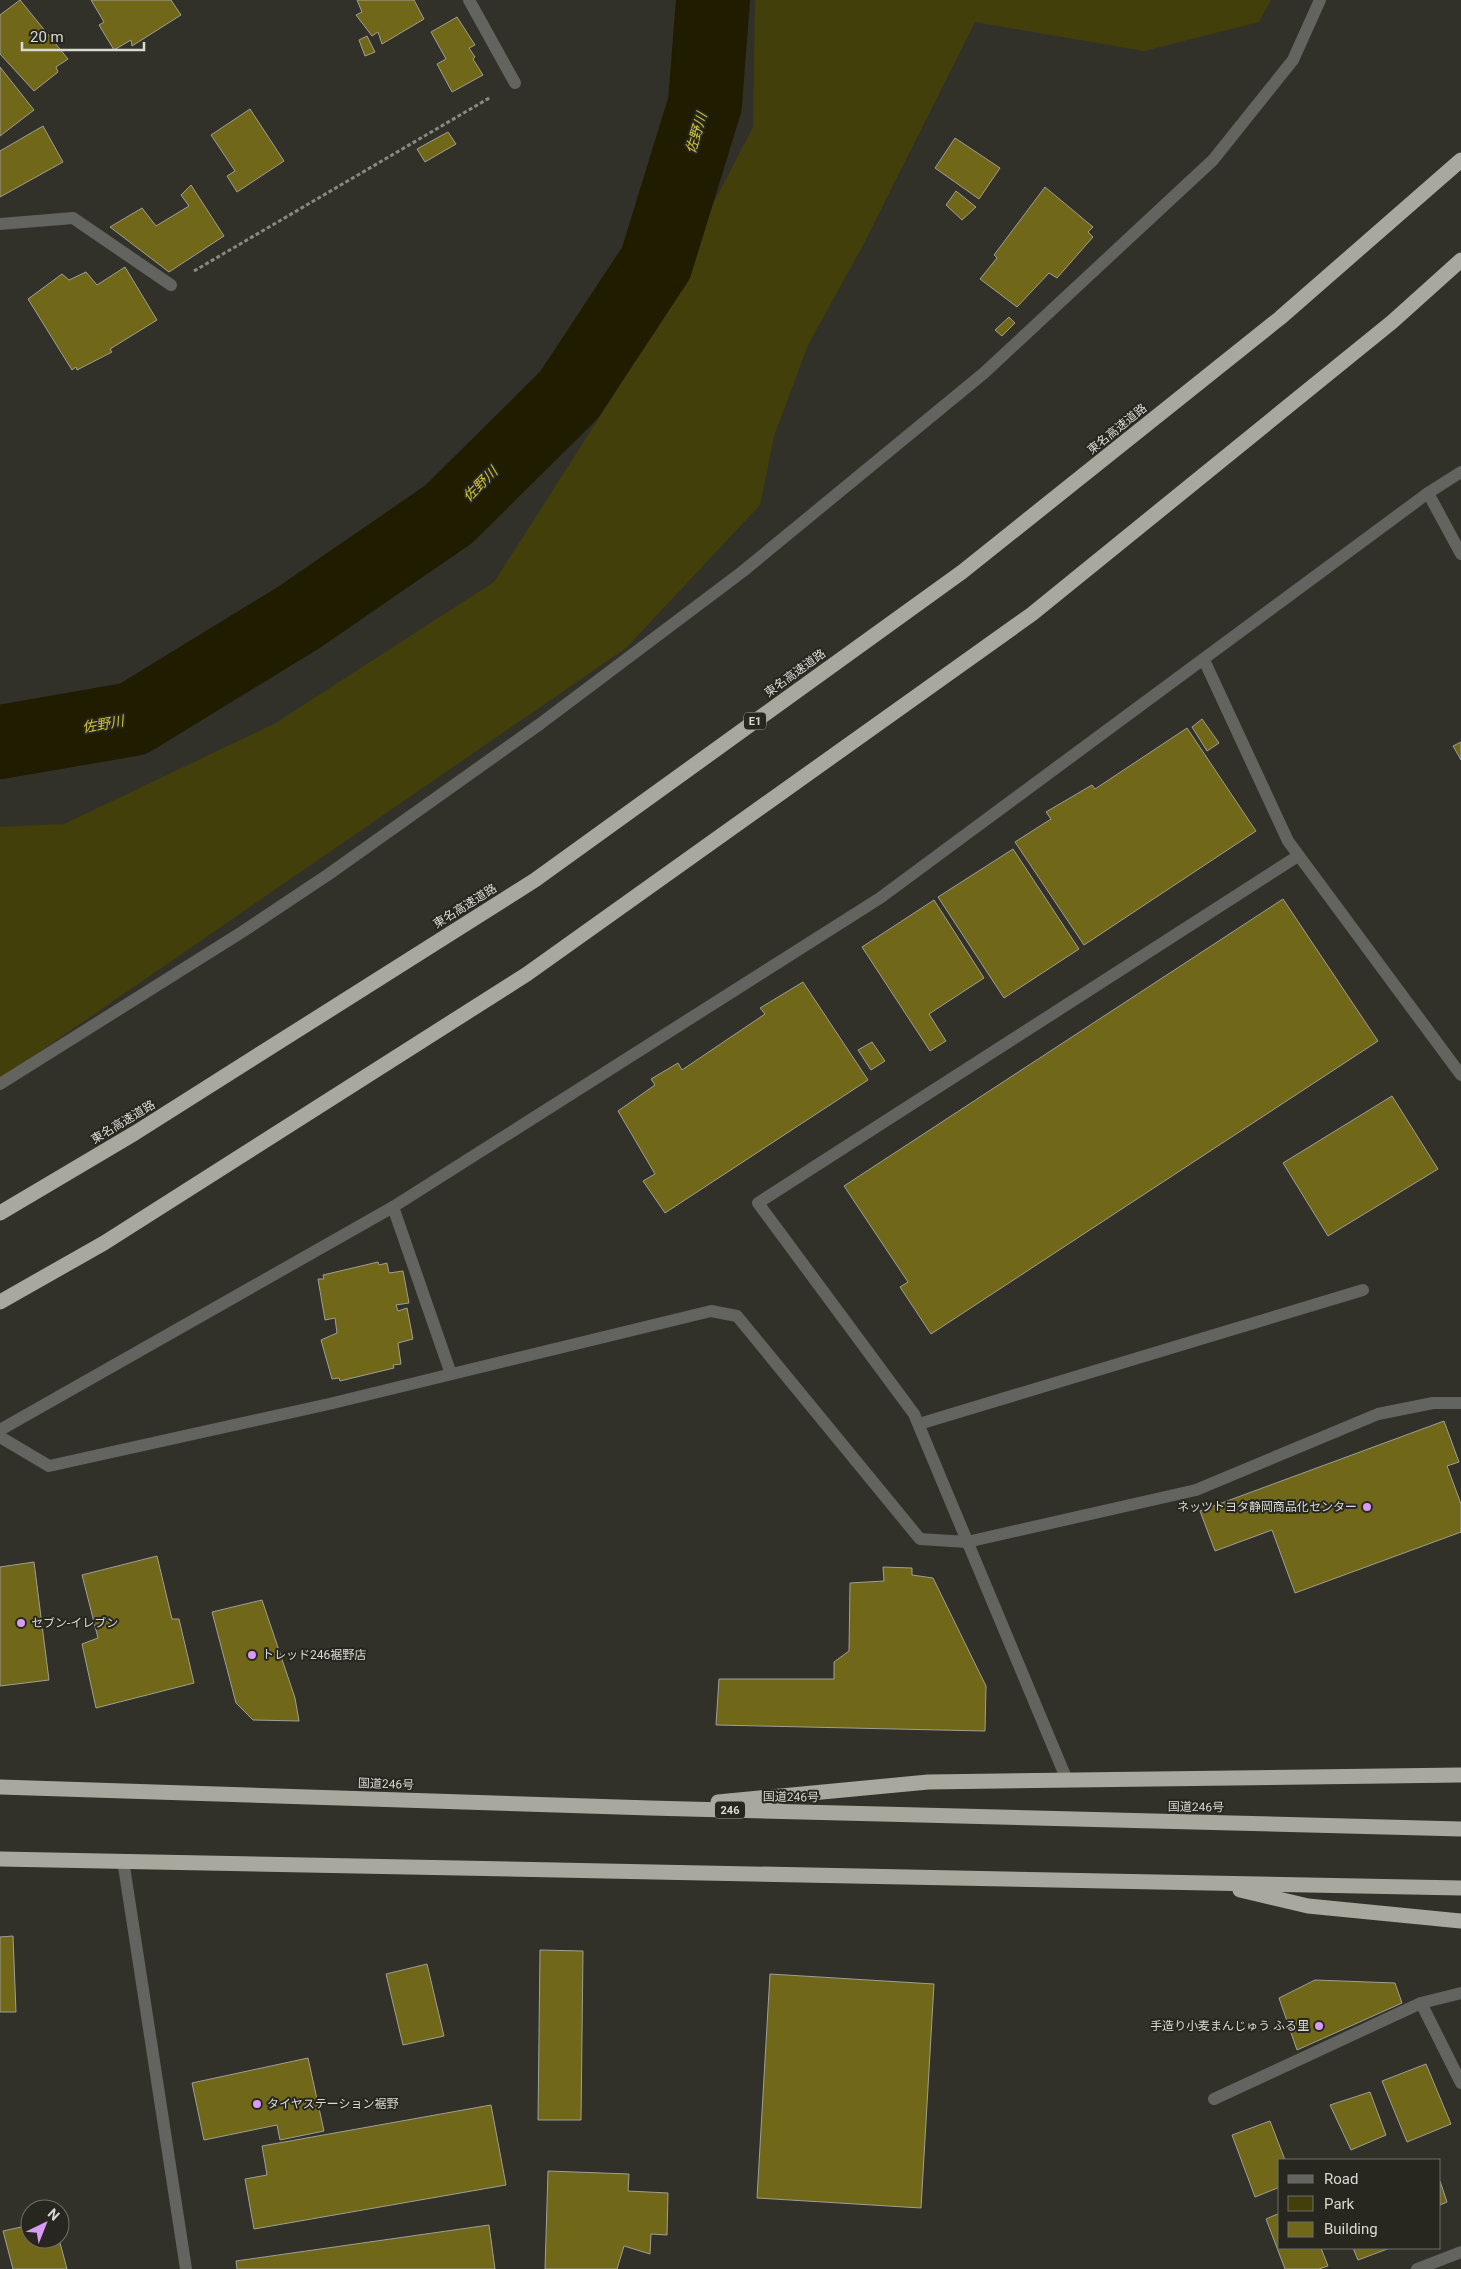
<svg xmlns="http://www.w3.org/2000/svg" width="1461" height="2269" font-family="Roboto,'Noto Sans JP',sans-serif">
<rect width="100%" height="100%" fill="#313129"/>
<!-- green -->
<polygon fill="#433f0b" points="755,0 1271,0 1259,22 1144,51 975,22 862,247 808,345 774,436 760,505 626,648 0,1079 0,827 64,824 274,724 494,582 617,390 753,127"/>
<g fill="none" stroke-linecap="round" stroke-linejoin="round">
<!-- river -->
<polyline stroke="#1f1c00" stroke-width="74" points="0,742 133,719 298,618 449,514 569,395 656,263 705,104 713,0"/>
</g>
<!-- building -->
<g fill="#706818" stroke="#9f9f96">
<polygon points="20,0 68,59 56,67 58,72 34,91 0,54 0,15"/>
<polygon points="91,0 171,0 181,15 132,46 131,40 114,50 99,25 104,22"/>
<polygon points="357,0 414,0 424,19 382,44 378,32 372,36 356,15 362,12"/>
<polygon points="457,17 475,45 469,48 475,57 473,59 483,75 452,92 437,64 446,59 431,32"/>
<polygon points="367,36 375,52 365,56 359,40"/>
<polygon points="0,67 34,110 0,136"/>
<polygon points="250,109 284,161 237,192 227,176 235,171 211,135"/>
<polygon points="43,126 63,162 0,197 0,151"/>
<polygon points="448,132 456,144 425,162 417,149"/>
<polygon points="955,138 1000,168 979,199 935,168"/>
<polygon points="191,185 224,236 169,272 110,227 142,208 156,226 189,206 181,195"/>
<polygon points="1045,187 1093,227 1088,232 1093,237 1057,278 1049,273 1017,307 980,279 997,258 994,255"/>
<polygon points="956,191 976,207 962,220 946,205"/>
<polygon points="125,267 157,320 110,349 112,352 77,370 76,367 72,370 28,299 62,274 69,280 86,272 97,285"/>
<polygon points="1009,317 1015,323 1002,336 995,330"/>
<polygon points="1202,719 1219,743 1207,751 1192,727"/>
<polygon points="1187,728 1256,831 1084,945 1015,842 1051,819 1046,812 1092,785 1095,789"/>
<polygon points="1461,742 1461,760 1453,746"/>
<polygon points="1013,849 1079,949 1004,998 938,897"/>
<polygon points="1283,899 1378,1041 931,1334 900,1287 908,1282 844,1186"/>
<polygon points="934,900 984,978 929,1014 946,1041 930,1051 862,947"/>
<polygon points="803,982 868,1080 665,1213 643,1181 655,1174 618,1111 655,1085 651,1079 678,1063 682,1070 765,1014 760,1008"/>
<polygon points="872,1042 885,1061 871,1070 858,1050"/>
<polygon points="1392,1096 1438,1169 1328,1236 1283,1163"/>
<polygon points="378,1262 379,1265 387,1263 389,1273 403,1271 409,1303 396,1305 398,1311 407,1308 413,1339 398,1343 401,1364 393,1365 394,1368 340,1381 339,1378 332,1379 321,1340 337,1333 335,1318 325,1320 318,1279 324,1279 323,1275"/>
<polygon points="1444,1421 1459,1462 1447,1466 1461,1504 1461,1532 1295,1593 1272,1530 1215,1551 1200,1511"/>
<polygon points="157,1556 172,1619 179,1619 194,1683 96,1708 82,1644 98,1638 82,1575"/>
<polygon points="34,1562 49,1680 0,1686 0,1567"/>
<polygon points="883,1567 912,1568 912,1575 933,1578 986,1686 985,1731 716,1725 719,1679 834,1679 834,1662 849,1651 850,1583 884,1581"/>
<polygon points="262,1600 295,1698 299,1721 253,1720 236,1703 212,1612"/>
<polygon points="13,1936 16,2012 0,2012 0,1937"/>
<polygon points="540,1950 583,1951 581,2120 538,2120"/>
<polygon points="427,1964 444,2036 403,2045 386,1974"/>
<polygon points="770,1974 934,1984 921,2208 757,2198"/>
<polygon points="1315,1980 1395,1983 1402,2003 1297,2050 1279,1998"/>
<polygon points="308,2058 324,2131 280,2140 277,2125 204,2140 192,2083"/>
<polygon points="1426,2064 1451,2124 1407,2142 1382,2081"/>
<polygon points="1370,2092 1386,2135 1351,2150 1330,2105"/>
<polygon points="491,2105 506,2185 254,2229 245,2179 267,2175 262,2146"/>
<polygon points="1270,2121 1285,2160 1280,2160 1280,2187 1255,2197 1232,2135"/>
<polygon points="548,2171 629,2174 628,2191 668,2193 667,2235 651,2234 650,2254 624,2246 617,2269 545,2269"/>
<polygon points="1440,2181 1447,2202 1440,2205"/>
<polygon points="1280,2213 1280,2248 1321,2248 1328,2266 1319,2269 1285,2269 1266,2219"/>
<polygon points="30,2225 30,2239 59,2239 67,2269 13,2269 3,2231"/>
<polygon points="489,2225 495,2269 237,2269 236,2261"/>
<polygon points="1353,2248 1390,2248 1358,2260"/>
</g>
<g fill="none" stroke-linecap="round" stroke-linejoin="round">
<!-- path -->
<polyline stroke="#898983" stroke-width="3" stroke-dasharray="4 2.5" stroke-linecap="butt" points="194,271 491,97"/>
<!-- minor -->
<g stroke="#63635f" stroke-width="12">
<polyline points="469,0 515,83"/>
<polyline points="0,224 73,218 171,285"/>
<polyline points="1428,493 1461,554"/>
<polyline points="1204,660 1288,841 1461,1075"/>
<polyline points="0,1084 242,932 329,874 540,724 742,572 984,373 1213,160 1293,60 1320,0"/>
<polyline points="393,1207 451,1374"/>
<polyline points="919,1424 1363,1290"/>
<polyline points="0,1430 393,1207 880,898 1428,493 1461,472"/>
<polyline points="0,1437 49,1466 329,1404 711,1311 737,1316 920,1539 967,1542 1196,1490 1378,1414 1433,1403 1461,1403"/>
<polyline points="1067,1780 914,1414 758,1203 1298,856"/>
<polyline points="123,1860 186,2269"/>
<polyline points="1421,2003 1461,2083"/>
<polyline points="1214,2099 1421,2003 1461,1993"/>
<polyline points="1417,2269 1461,2252"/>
</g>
<!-- highway -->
<g stroke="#a8a89f" stroke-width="15">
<polyline points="0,1213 135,1133 535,880 962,572 1280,318 1461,160"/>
<polyline points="0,1302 104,1243 527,974 1032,614 1392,322 1461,260"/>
<polyline points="0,1787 650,1808 1461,1829"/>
<polyline points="718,1802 928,1782 1461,1775"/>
<polyline points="0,1859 1461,1888"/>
<polyline points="1240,1890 1308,1906 1461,1921"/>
</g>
</g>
<!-- markers -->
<g fill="#d99af8" stroke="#272720" stroke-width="2">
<circle cx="1367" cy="1507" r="5"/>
<circle cx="21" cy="1623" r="5"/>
<circle cx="252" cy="1655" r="5"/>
<circle cx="1319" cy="2026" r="5"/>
<circle cx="257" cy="2104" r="5"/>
</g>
<g text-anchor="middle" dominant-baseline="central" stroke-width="4" stroke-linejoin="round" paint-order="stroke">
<!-- shield labels -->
<g fill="#272720" stroke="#a4a49f" stroke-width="1">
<rect x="744" y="712.5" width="22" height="17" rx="4"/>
<rect x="715" y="1801.5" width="30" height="17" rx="4"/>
</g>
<g font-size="11" font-weight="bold" fill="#dadad5">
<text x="755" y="721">E1</text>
<text x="730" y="1810">246</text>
</g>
<!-- street labels -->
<g font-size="12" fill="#dadad5" stroke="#272720">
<text transform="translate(1117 429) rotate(-39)">東名高速道路</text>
<text transform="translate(795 673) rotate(-36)">東名高速道路</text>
<text transform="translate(465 906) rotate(-32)">東名高速道路</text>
<text transform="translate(123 1122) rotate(-31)">東名高速道路</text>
<text transform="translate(386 1784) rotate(2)">国道246号</text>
<text transform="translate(791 1797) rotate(1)">国道246号</text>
<text transform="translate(1196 1807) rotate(1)">国道246号</text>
</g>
<!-- poi labels -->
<g font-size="12" fill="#dadad5" stroke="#272720" text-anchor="start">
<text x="1357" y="1507" text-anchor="end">ネッツトヨタ静岡商品化センター</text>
<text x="31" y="1623">セブン-イレブン</text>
<text x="262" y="1655">トレッド246裾野店</text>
<text x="1309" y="2026" text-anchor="end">手造り小麦まんじゅう ふる里</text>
<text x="267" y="2104">タイヤステーション裾野</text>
</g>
<!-- water labels -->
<g font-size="14" font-style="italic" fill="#d0c338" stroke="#272720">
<text transform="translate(696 133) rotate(-73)">佐野川</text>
<text transform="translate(480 484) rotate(-45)">佐野川</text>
<text transform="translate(103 724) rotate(-10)">佐野川</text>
</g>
</g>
<!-- legend -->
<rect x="1278" y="2159" width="162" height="90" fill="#272720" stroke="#6f6f68"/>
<rect x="1288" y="2175" width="25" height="8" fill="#63635f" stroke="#6f6f68"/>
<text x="1324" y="2184" font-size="15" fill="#dadad5">Road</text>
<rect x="1288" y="2196" width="25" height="15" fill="#433f0b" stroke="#6f6f68"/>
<text x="1324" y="2209" font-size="15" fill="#dadad5">Park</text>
<rect x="1288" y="2222" width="25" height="15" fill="#706818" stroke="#6f6f68"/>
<text x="1324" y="2234" font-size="15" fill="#dadad5">Building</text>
<!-- north arrow -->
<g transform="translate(45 2224) rotate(43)"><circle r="24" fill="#272720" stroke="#6f6f68"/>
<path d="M0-4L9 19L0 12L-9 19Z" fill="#d99af8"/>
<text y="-8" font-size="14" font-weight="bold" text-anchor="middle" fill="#dadad5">N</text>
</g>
<!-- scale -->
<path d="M22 42v8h122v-8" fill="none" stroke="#dadad5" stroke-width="2.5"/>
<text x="30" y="42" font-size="15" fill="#dadad5" stroke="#272720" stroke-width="4" paint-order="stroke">20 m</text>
</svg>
